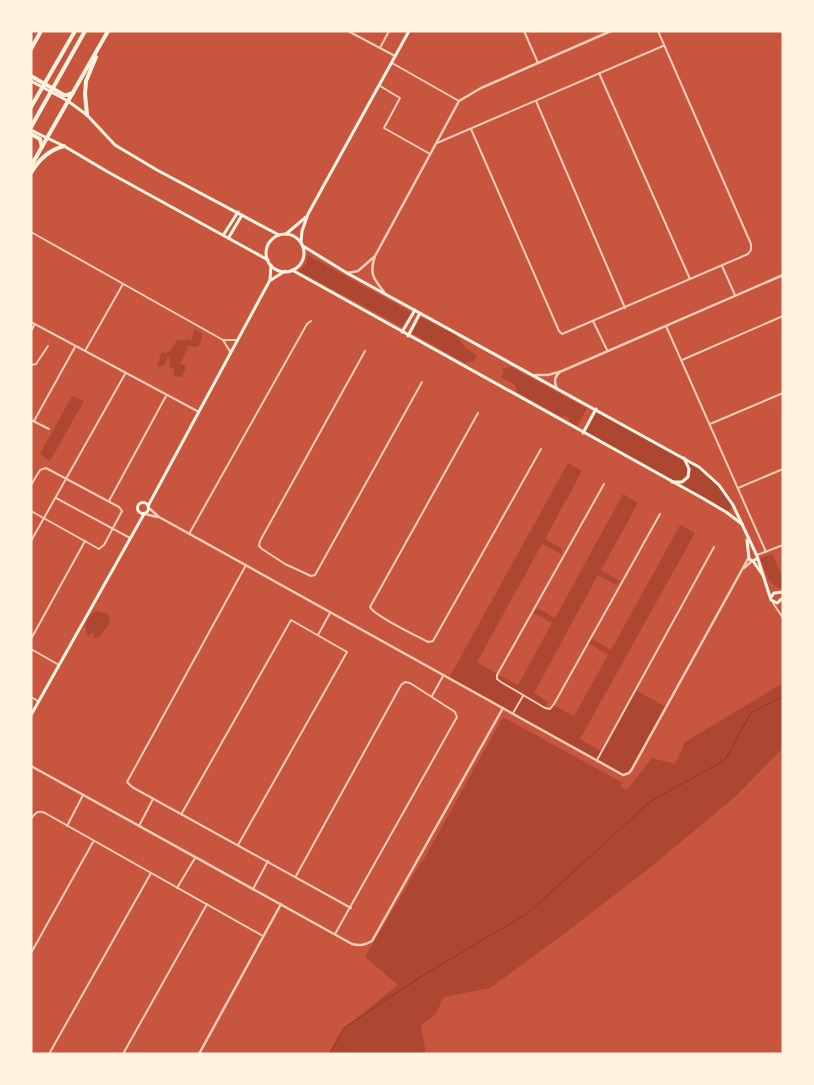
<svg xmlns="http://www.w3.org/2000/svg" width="814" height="1085" font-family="'IBM Plex Serif',serif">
<rect width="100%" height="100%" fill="#c8553d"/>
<!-- green -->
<g fill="#ae4732">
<polygon points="308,255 410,312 411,313 402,327 299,271 306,264"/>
<polygon points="420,317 455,334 466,348 475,354 477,357 474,361 465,363 412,333"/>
<polygon points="194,329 202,333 202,337 199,346 194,347 186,345 188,348 180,364 185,365 185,370 181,377 174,376 174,368 171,369 169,365 170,357 168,356 165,365 157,367 161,353 169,352 177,340 187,340 190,337 190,340 192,340"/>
<polygon points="511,367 586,408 586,410 577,426 569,421 569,418 564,415 562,417 518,393 514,384 501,377 504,372 501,369"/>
<polygon points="72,396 84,401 50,461 40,454"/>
<polygon points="596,409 684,458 710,476 733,505 730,510 726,512 583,433"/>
<polygon points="568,463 582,471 545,539 563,549 561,554 542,544 477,662 497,674 497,678 500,675 518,685 552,623 534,613 537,608 555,618 623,494 638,503 601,570 620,581 617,585 598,575 534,693 548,702 545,707 550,709 553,705 574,716 608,655 588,643 591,638 611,650 680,525 695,533 580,739 601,751 635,690 666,707 629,773 623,775 449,678"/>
<path d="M772 554 781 573H783V589C768 587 765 570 760 558Z"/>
<path d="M96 611 108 613 110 623 99 638H93L95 631 88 636C83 625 87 617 96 611Z"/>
<polygon points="783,683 783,748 735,797 652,866 564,934 490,988 444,997 435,1015 421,1025 426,1054 329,1054 344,1028 398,985 365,957 422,861 423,861 503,717 623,783 620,786 627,790 652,758 675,764 685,742"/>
</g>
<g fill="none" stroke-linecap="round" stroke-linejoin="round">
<!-- stream -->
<polyline stroke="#8f3625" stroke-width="1" points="329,1054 344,1028 422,976 528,913 651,801 725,760 751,713 783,696"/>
<!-- minor -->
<g stroke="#f1ccb7" stroke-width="2">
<polyline points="348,31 395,56"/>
<polyline points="524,31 538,63"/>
<polyline points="380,48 389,31"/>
<polyline points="392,63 459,101"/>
<polyline points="599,73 690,279"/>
<polyline points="380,86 400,98 384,128 430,154"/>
<polyline points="536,101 625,308"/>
<polyline points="471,129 559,331 562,334 748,254 751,250 751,244 658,31"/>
<polyline points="437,143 663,46"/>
<polyline points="31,232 223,340"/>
<polyline points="722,266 735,295"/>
<polyline points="593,321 607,350"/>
<polyline points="31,322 199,412"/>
<polyline points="666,326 766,552"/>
<polyline points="31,331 35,324"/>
<polyline points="223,340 231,353"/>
<polyline points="223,340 238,340"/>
<polyline points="85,351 123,284"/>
<polyline points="365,351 260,541 259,546 262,549 285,564 311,576 315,575 422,382"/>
<polyline points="682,360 783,316"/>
<polyline points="31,365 36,364 48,346"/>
<path d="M478 413 370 607C374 616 417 636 428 642L433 641 541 449"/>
<polyline points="31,420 49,429"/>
<polyline points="34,421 75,347"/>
<polyline points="710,424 783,393"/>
<polyline points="604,484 497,675 497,679 501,682 545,708 550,709 554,704 660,514"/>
<polyline points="31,485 40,470 46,468 119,507 122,511 104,545 99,549 31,511"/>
<polyline points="738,488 783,469"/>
<polyline points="56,498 130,538"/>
<polyline points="109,501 166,396"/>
<polyline points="189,534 307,324 311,321"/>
<polyline points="31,541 125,374"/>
<polyline points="757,555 783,545"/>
<polyline points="246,565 127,782 132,787 351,908"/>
<polyline points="773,603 783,618"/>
<polyline points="318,635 330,613"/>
<polyline points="31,639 85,541"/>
<polyline points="31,649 59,665"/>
<polyline points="432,696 443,676"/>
<polyline points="31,697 38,701"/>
<polyline points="513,713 523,696"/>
<polyline points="597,760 714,547"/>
<polyline points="182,813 291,620 347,652 238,845"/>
<path d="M31 819C35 813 38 810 45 813L263 936"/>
<polyline points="67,826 83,795"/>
<polyline points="139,826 153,799"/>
<polyline points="296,876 401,685 405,682 410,683 455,712 457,717 335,934"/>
<polyline points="177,888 195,858"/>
<polyline points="253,889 268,861"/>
<polyline points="31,953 93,842"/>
<polyline points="49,1054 151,873"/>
<polyline points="123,1054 207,904"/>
</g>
<!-- tertiary -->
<g stroke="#f1ccb7" stroke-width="2.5">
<polyline points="347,273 358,271 374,257"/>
<path d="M384 292C373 278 369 273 375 256L459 101 481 88 611 31"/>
<polyline points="535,375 548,375 562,371 783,275"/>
<path d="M557 389C554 381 554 377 560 372"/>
<polyline points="149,508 159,517 623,775 629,773 632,769 749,557"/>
<polyline points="145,514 157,517"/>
<polyline points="744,568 752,561"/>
<path d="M31 766 352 944C360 946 365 945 372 941L503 708"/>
<polyline points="199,1054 281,904"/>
</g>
<!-- secondary -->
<g stroke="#fff3e0" stroke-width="3">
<polyline points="68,101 87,115 115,145 157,170 279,235"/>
<polyline points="47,138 64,146 108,172 268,260"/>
<polyline points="224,234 238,212"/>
<polyline points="286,234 306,217"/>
<circle cx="285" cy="253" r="19"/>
<polyline points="229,237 242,215"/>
<polyline points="301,242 302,231 308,214 409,31"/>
<polyline points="303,246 347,273 699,467 719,485 733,505 757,556 771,600 777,603 783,598"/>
<polyline points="292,270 704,499 726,512 742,524"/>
<polyline points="271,280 285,271"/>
<polyline points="402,332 415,310"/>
<polyline points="408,336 420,313"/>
<polyline points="583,433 596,409"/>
<polyline points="672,482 682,482 688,477 689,469 684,458"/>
<circle cx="143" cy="508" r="5.5"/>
<polyline points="148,506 270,280 271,265"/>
<polyline points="747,540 749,559 753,561 756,559"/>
<polyline points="753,561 762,574"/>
<polyline points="771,597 774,593 783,592"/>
<polyline points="31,715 144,514"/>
</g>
<!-- primary -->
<g stroke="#fff3e0" stroke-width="3">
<polyline points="31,81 68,101"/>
<polyline points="31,130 47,138"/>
</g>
<!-- trunk -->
<g stroke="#fff3e0" stroke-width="4">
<polyline points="31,49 41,31"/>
<polyline points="31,76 64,95 67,95 73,93"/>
<polyline points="31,107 75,31"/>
<polyline points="87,115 85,94 86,81 96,57"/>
<polyline points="31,127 85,31"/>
<polyline points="31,134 40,139 42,147"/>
<polyline points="31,166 108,31"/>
<path d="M31 173C39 159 49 150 64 146"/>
</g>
</g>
<!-- border -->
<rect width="814" height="1085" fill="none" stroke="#fff3e0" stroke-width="65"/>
</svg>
